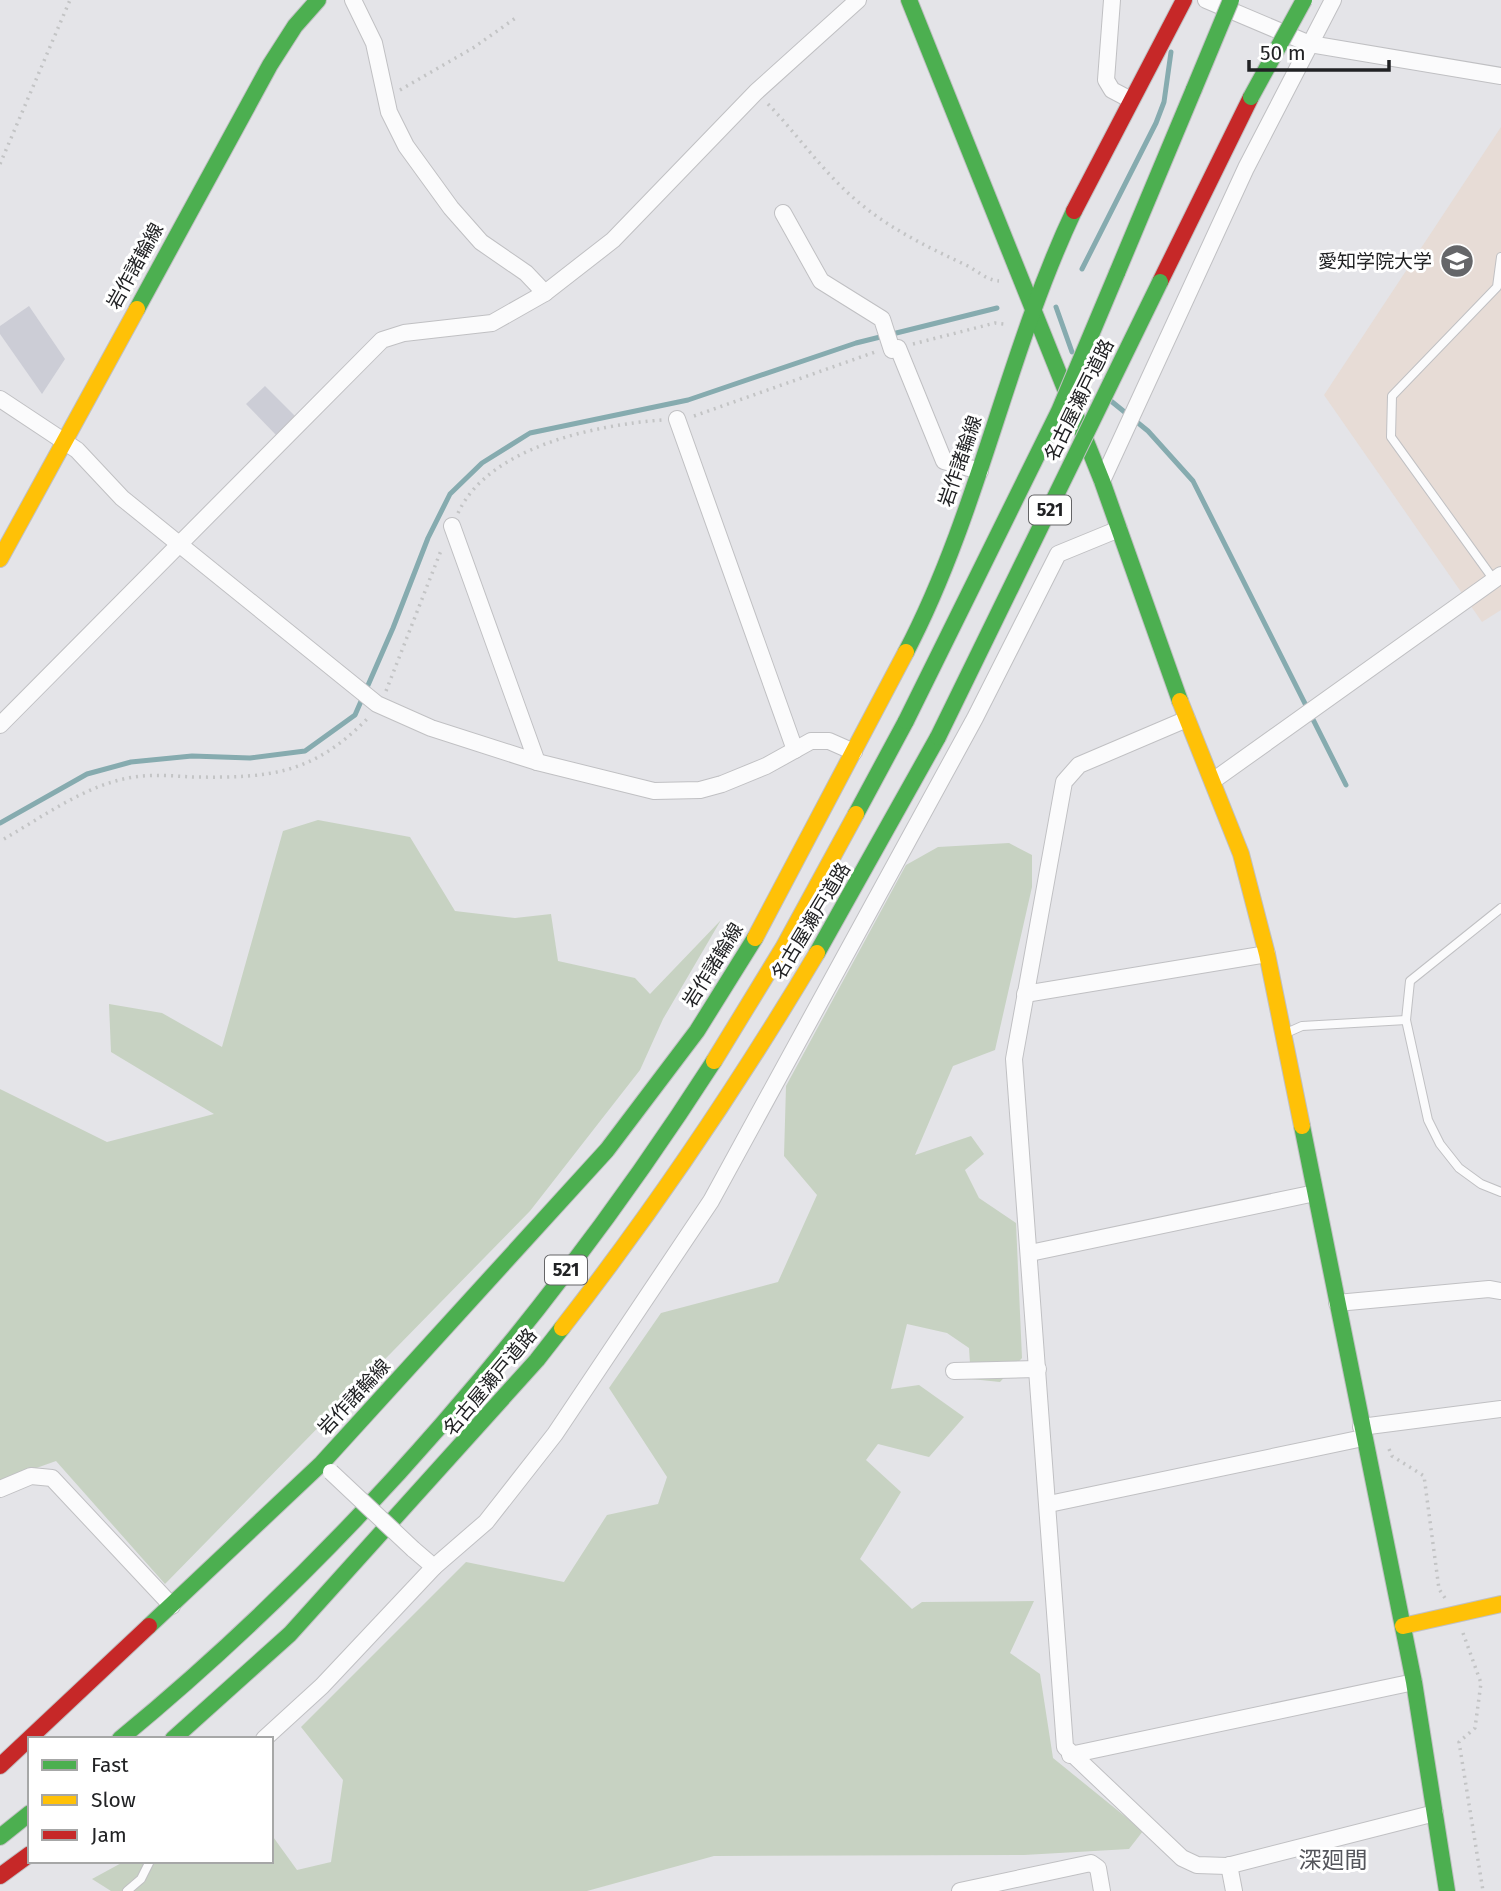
<svg xmlns="http://www.w3.org/2000/svg" width="1501" height="1891" font-family="'Fira Sans','Noto Sans JP',sans-serif">
<rect width="100%" height="100%" fill="#e4e4e8"/>
<!-- education -->
<polygon fill="#e7dcd6" points="1501,127 1501,610 1482,622 1324,395"/>
<!-- green -->
<g fill="#c7d2c2">
<polygon points="318,820 410,837 455,911 515,918 551,914 558,961 635,978 650,994 721,920 663,1019 640,1070 530,1211 165,1584 56,1461 0,1481 0,1089 107,1142 214,1114 111,1052 109,1004 162,1013 222,1047 283,831"/>
<polygon points="1009,843 1032,855 1032,887 995,1050 953,1066 915,1155 971,1136 984,1154 965,1170 979,1198 1016,1223 1022,1358 1000,1382 971,1379 969,1348 947,1333 907,1324 891,1389 919,1385 964,1417 929,1457 878,1444 866,1460 901,1492 860,1559 912,1609 922,1602 1034,1601 1010,1653 1040,1674 1053,1758 1143,1831 1129,1849 1024,1855 714,1856 587,1891 111,1891 92,1879 125,1861 271,1861 271,1834 297,1870 331,1862 343,1780 301,1727 466,1562 564,1582 607,1515 658,1504 667,1477 609,1388 661,1313 778,1282 817,1195 784,1156 786,1086 906,865 938,847"/>
</g>
<g fill="none" stroke-linecap="round" stroke-linejoin="round">
<!-- stream -->
<g stroke="#86abaf" stroke-width="5">
<polyline points="1082,269 1156,123 1164,102 1171,52"/>
<polyline points="1056,307 1072,352"/>
<polyline points="1111,401 1148,431 1193,481 1346,785"/>
<polyline points="0,823 87,774 131,762 192,756 250,758 305,751 355,715 393,628 428,538 450,494 482,463 530,433 688,400 856,343 997,308"/>
</g>
</g>
<!-- building -->
<g fill="#cccdd6">
<polygon points="29,306 65,359 42,394 0,334 0,326"/>
<polygon points="265,386 295,416 276,435 246,404"/>
</g>
<g fill="none" stroke-linecap="round" stroke-linejoin="round">
<!-- lane casing -->
<g stroke="#c0c0c3" stroke-width="10">
<g id="lane">
<polyline points="1494,580 1391,437 1392,396 1497,287 1501,257"/>
<polyline points="1501,908 1410,981 1406,1020 1428,1120 1440,1144 1459,1168 1481,1184 1501,1192"/>
<polyline points="1284,1034 1302,1026 1406,1020"/>
<polyline points="127,1891 141,1879 150,1861"/>
</g>
</g>
<!-- street casing -->
<g stroke="#c0c0c3" stroke-width="18">
<g id="street">
<polyline points="353,0 374,43 389,112 406,146 451,208 481,242 526,273 545,293"/>
<polyline points="1112,0 1106,80 1112,90 1131,100"/>
<polyline points="1206,0 1310,44 1501,76"/>
<polyline points="783,213 821,281 882,319 892,350 898,348 944,461 980,471"/>
<polyline points="0,399 77,450 122,498 377,704 431,728 537,762 654,791 700,790 722,784 766,766 811,741 829,741 854,752"/>
<polyline points="677,419 795,750"/>
<polyline points="1102,481 1246,168 1333,0"/>
<polyline points="452,526 537,762"/>
<polyline points="1187,719 1079,765 1064,782 1014,1059 1065,1747 1182,1858 1197,1865 1227,1866 1435,1813"/>
<polyline points="0,725 382,340 404,333 492,323 545,293 613,240 756,92 858,0"/>
<polyline points="1214,780 1501,575"/>
<polyline points="1025,994 1267,954"/>
<polyline points="1030,1253 1315,1193"/>
<polyline points="1337,1303 1489,1289 1501,1291"/>
<polyline points="954,1371 1038,1369"/>
<polyline points="1361,1427 1501,1409"/>
<polyline points="0,1489 31,1476 52,1478 172,1606"/>
<polyline points="1049,1504 1363,1438"/>
<polyline points="413,1549 434,1567 486,1522 555,1434 711,1201 975,718 1058,554 1119,529"/>
<polyline points="264,1739 322,1686 434,1567"/>
<polyline points="1070,1755 1414,1682"/>
<polyline points="1229,1865 1234,1891"/>
<polyline points="960,1891 1091,1863 1098,1868 1102,1891"/>
</g>
</g>
<!-- fast casing -->
<g stroke="#c0c0c3" stroke-width="18">
<g id="fast">
<polyline points="909,0 1102,481 1180,701"/>
<polyline points="1117,273 1194,89"/>
<polyline points="137,309 270,65 295,26 318,0"/>
<path d="M906 652C979 512 1007 353 1074 211"/>
<polyline points="856,814 906,721"/>
<polyline points="817,953 938,737"/>
<polyline points="1302,1126 1414,1682 1447,1891"/>
<polyline points="149,1626 322,1463 607,1150 697,1031 755,938"/>
<path d="M120 1739C352 1548 552 1313 714 1061"/>
<polyline points="173,1739 290,1634 537,1360 562,1328"/>
<polyline points="0,1837 30,1813"/>
</g>
</g>
<!-- slow casing -->
<g stroke="#c0c0c3" stroke-width="18">
<g id="slow">
<polyline points="0,559 137,309"/>
<polyline points="1180,701 1241,854 1267,954 1302,1126"/>
<polyline points="755,938 906,652"/>
<polyline points="714,1061 783,948 856,814"/>
<path d="M562 1328C655 1209 740 1082 817 953"/>
<polyline points="1403,1626 1501,1604"/>
</g>
</g>
<!-- jam casing -->
<g stroke="#c0c0c3" stroke-width="18">
<g id="jam">
<polyline points="1074,211 1184,0"/>
<polyline points="1160,282 1251,97"/>
<polyline points="0,1766 149,1626"/>
<polyline points="0,1876 30,1854"/>
</g>
</g>
<!-- path -->
<g stroke="#c3c4c5" stroke-width="3.5" stroke-dasharray="2 5" stroke-linecap="butt">
<polyline points="400,90 473,48 517,17"/>
<path d="M768 104C795 132 818 165 847 192 882 225 923 245 966 265 978 271 986 280 999 281"/>
<polyline points="0,164 70,0"/>
<polyline points="913,344 995,323 1004,324"/>
<polyline points="694,416 875,352"/>
<path d="M458 513C489 446 597 425 662 420"/>
<polyline points="386,691 442,548"/>
<path d="M4 839C44 816 87 784 134 777 153 774 174 776 193 777 270 778 312 775 368 718"/>
<polyline points="1389,1449 1392,1456 1424,1476 1439,1589 1445,1598"/>
<polyline points="1463,1633 1481,1683 1475,1728 1459,1742 1483,1891"/>
</g>
<!-- lane -->
<use href="#lane" stroke="#fbfbfc" stroke-width="8"/>
<!-- street -->
<use href="#street" stroke="#fbfbfc" stroke-width="16"/>
<!-- fast -->
<use href="#fast" stroke="#4caf50" stroke-width="16"/>
<!-- slow -->
<use href="#slow" stroke="#ffc107" stroke-width="16"/>
<!-- jam -->
<use href="#jam" stroke="#c62828" stroke-width="16"/>
<!-- street-bridge casing -->
<g stroke="#c0c0c3" stroke-width="18" stroke-linecap="butt">
<polyline id="street-bridge" points="331,1472 413,1549"/>
</g>
<!-- fast-bridge casing -->
<g stroke="#c0c0c3" stroke-width="18" stroke-linecap="butt">
<g id="fast-bridge">
<polyline points="1194,89 1231,0"/>
<polyline points="1251,97 1304,0"/>
<polyline points="906,721 1059,411 1117,273"/>
<polyline points="938,737 1160,282"/>
</g>
</g>
<!-- street-bridge -->
<use href="#street-bridge" stroke="#fbfbfc" stroke-width="16"/>
<!-- fast-bridge -->
<use href="#fast-bridge" stroke="#4caf50" stroke-width="16"/>
</g>
<!-- icons -->
<defs>
<g id="university-disc" transform="scale(1.75)"><circle r="9.5" fill="#656669" stroke="#fff"/><path d="M0-5L7-2L0 1L-7-2ZM-4 1L0 2.5L4 1V4Q0 6-4 4Z" fill="#fff"/></g>
</defs>
<g fill-rule="evenodd">
<use href="#university-disc" x="1457" y="261"/>
</g>
<g text-anchor="middle" dominant-baseline="central" stroke-width="6" stroke-linejoin="round" paint-order="stroke">
<!-- shield labels -->
<g fill="#fff" stroke="#646466" stroke-width="2">
<rect x="1029" y="495.5" width="42" height="29" rx="5"/>
<rect x="545" y="1255.5" width="42" height="29" rx="5"/>
</g>
<g font-size="18" font-weight="bold" fill="#212224">
<text x="1050" y="510">521</text>
<text x="566" y="1270">521</text>
</g>
<!-- poi labels -->
<g font-size="19" fill="#212224" stroke="#fff" text-anchor="end">
<text x="1432" y="261">愛知学院大学</text>
</g>
<!-- street labels -->
<g font-size="19" fill="#212224" stroke="#fff">
<text transform="translate(135 266) rotate(-61)">岩作諸輪線</text>
<text transform="translate(1079 400) rotate(-64)">名古屋瀬戸道路</text>
<text transform="translate(960 461) rotate(-71)">岩作諸輪線</text>
<text transform="translate(811 921) rotate(-59)">名古屋瀬戸道路</text>
<text transform="translate(713 965) rotate(-58)">岩作諸輪線</text>
<text transform="translate(490 1382) rotate(-50)">名古屋瀬戸道路</text>
<text transform="translate(354 1397) rotate(-47)">岩作諸輪線</text>
</g>
<!-- quarter labels -->
<g font-size="23" fill="#55565c" stroke="#fff">
<text x="1333" y="1860">深廻間</text>
</g>
</g>
<!-- legend -->
<rect x="28" y="1737" width="245" height="126" fill="#ffffff" stroke="#a6a7a7" stroke-width="2"/>
<rect x="42" y="1760" width="35" height="10" fill="#4caf50" stroke="#a6a7a7" stroke-width="2"/>
<text x="91" y="1772" font-size="21" fill="#212224">Fast</text>
<rect x="42" y="1795" width="35" height="10" fill="#ffc107" stroke="#a6a7a7" stroke-width="2"/>
<text x="91" y="1807" font-size="21" fill="#212224">Slow</text>
<rect x="42" y="1830" width="35" height="10" fill="#c62828" stroke="#a6a7a7" stroke-width="2"/>
<text x="91" y="1842" font-size="21" fill="#212224">Jam</text>
<!-- scale -->
<path d="M1249 60v10h140v-10" fill="none" stroke="#212224" stroke-width="3.5"/>
<text x="1260" y="60" font-size="21" fill="#212224" stroke="#ffffff" stroke-width="5" paint-order="stroke">50 m</text>
</svg>
